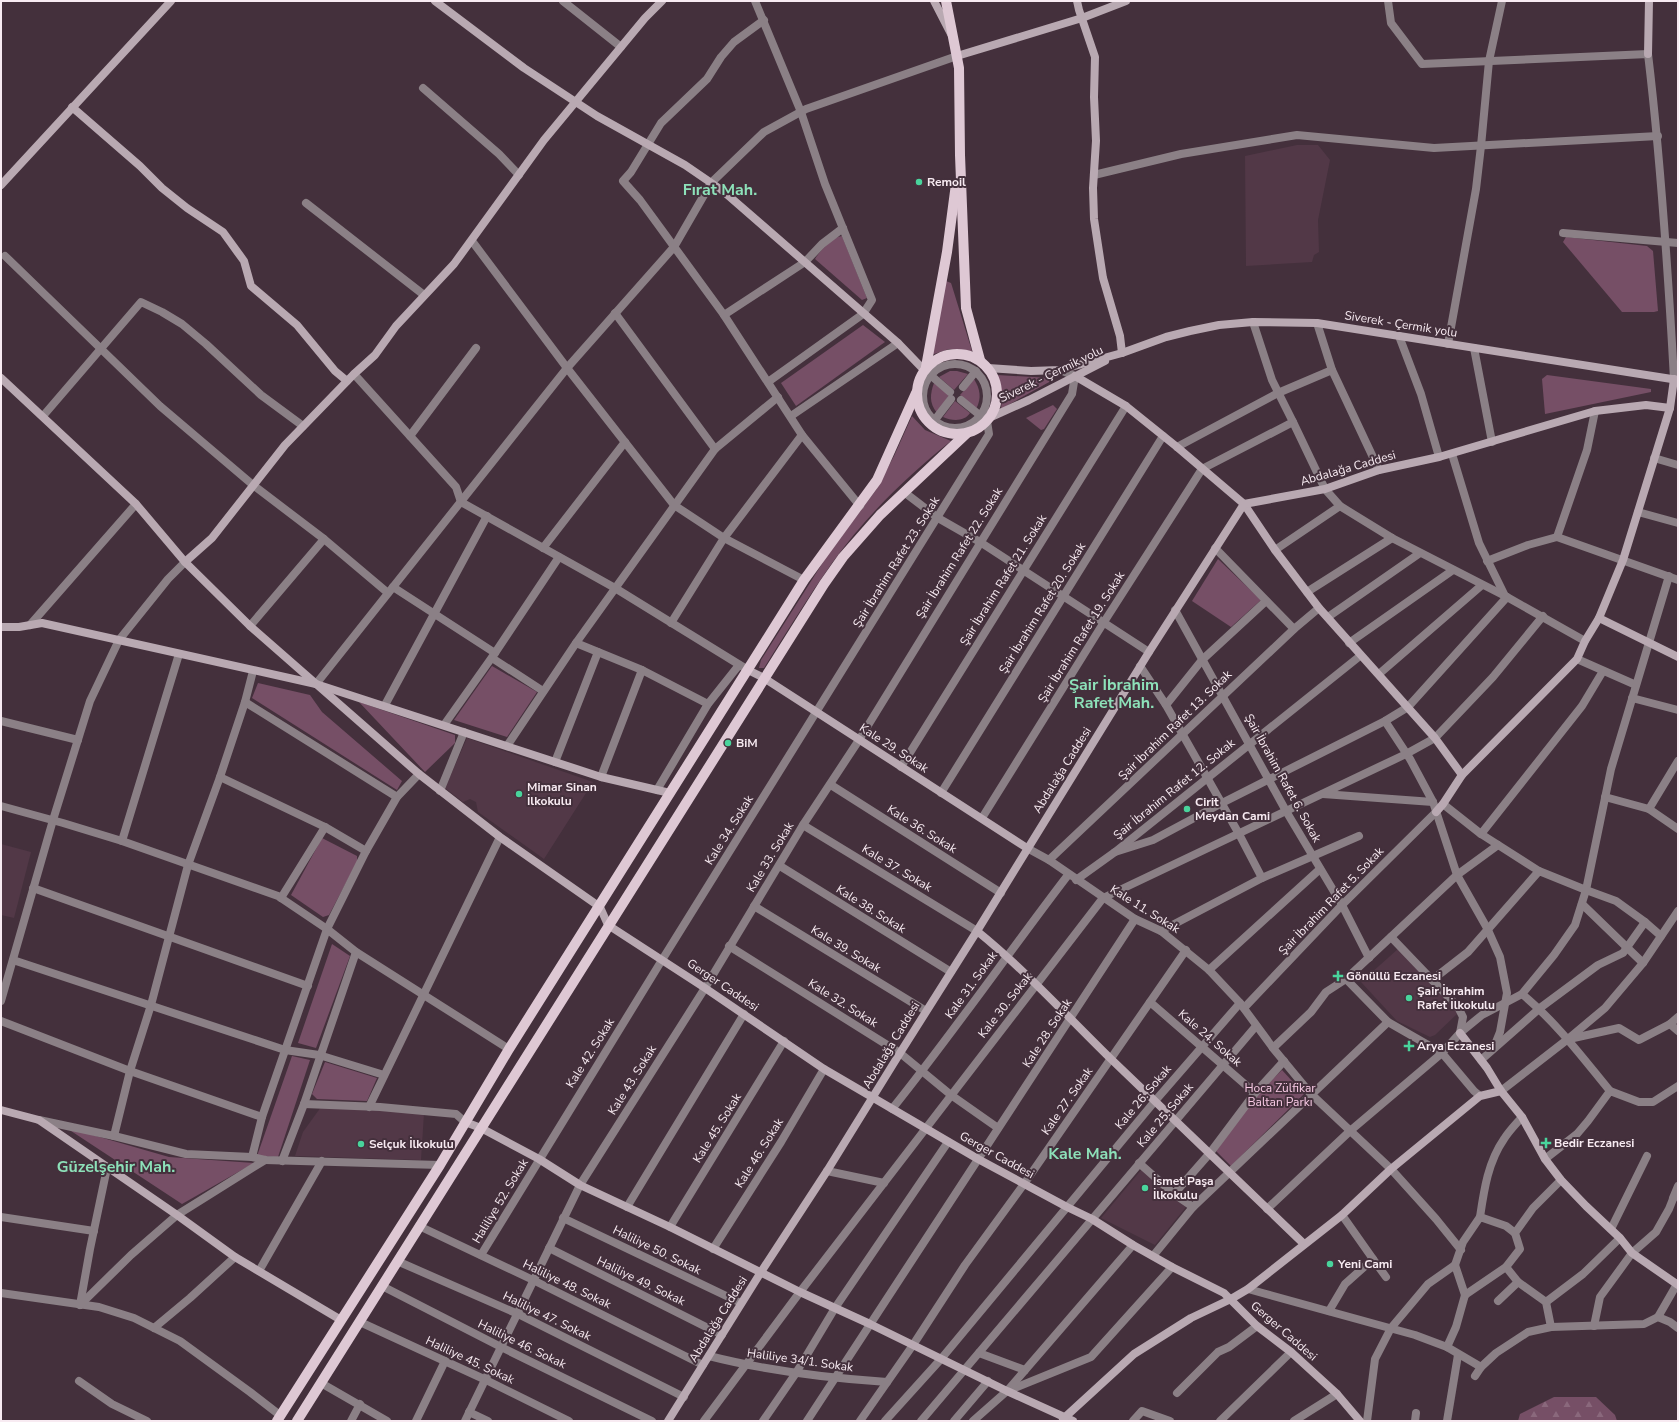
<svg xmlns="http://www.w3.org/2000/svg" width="1679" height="1422" font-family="'Nunito Sans',sans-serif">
<defs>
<pattern id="forest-firs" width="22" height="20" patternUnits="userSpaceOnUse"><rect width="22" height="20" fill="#764f66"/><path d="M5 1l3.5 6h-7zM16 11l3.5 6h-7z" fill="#8a687c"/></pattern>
</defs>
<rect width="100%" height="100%" fill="#44303c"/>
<!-- built -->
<g fill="#523847">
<polygon points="1297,145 1318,145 1330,160 1318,220 1319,252 1314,255 1312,262 1246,266 1245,156"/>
<polygon points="467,738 593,782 544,859 478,812 476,802 470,799 463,802 445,788"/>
<polygon points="1,844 31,852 14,918 1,915"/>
<polygon points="1398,949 1458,1013 1435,1035 1430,1037 1397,1021 1361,982"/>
<polygon points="321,1107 424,1113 421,1160 295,1156 303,1132"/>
<polygon points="1142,1169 1186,1207 1155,1245 1101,1218"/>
</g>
<!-- green -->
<g fill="#764f66">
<path d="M842 236 867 298 862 300 815 259C820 251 832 237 842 236Z"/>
<polygon points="1566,237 1647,246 1653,251 1658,311 1654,312 1622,312 1563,242"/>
<polygon points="946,281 951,283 952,286 972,351 949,349 931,355"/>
<polygon points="863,325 885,342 796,406 781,383"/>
<polygon points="950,371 957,371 968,374 954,390 939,377"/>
<polygon points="997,375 1050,378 1051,381 1001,409 1002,398"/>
<polygon points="1547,375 1651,389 1651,392 1545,414 1542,379"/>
<path d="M974 379C980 389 982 398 976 409L960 395Z"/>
<path d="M934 383 949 395 937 413C929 403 930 394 934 383Z"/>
<path d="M955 401 970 413C964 422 952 421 943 417Z"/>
<polygon points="1053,405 1057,409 1044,429 1041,430 1026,418"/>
<path d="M912 416 925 430 951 441C906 477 865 517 832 563 808 597 786 633 764 668H759L761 660 827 556 876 490 894 456Z"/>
<polygon points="1218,559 1261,600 1231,627 1192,601"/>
<polygon points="492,666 537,692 507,737 454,720"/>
<polygon points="258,683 310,695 322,712 402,781 397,790 252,698"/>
<polygon points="359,702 455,735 455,743 425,772"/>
<polygon points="322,838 357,856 357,862 329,915 323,917 291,895"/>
<polygon points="332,944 350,956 316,1048 298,1043"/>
<polygon points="292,1056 310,1060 278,1157 257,1156"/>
<polygon points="325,1062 377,1078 367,1101 317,1099 312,1094"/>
<polygon points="1282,1070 1304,1094 1231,1166 1216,1151 1257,1094"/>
<polygon points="65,1127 169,1157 254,1163 182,1204"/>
</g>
<!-- forest -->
<polygon fill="url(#forest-firs)" points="1554,1397 1596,1397 1615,1415 1617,1421 1518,1421 1520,1414"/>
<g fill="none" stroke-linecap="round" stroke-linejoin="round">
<!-- street -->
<g stroke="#8b8086" stroke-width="8">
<polyline points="563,1 621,47"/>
<polyline points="755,1 801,112 825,184 872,300 863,314 768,382"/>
<path d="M1388 1 1391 23 1422 64 1648 54C1661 162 1668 270 1674 379"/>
<polyline points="764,20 734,42 721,57 707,79 661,123 631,172 623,181 640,200 724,315 802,435 860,506"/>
<polyline points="423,88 499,154 519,175"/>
<polyline points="1094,175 1181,154 1297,135 1434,148 1658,136"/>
<polyline points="306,203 424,295"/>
<polyline points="1563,233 1678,243"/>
<polyline points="472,241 567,368 674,505 724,538 804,580"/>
<polyline points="5,256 160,406 253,485 324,539 388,593"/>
<polyline points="615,313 715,449"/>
<polyline points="724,315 805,262 822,244 843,228"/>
<polyline points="1317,323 1332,370 1379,470"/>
<polyline points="1399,336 1421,394 1439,457"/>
<polyline points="1448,344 1476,189 1481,146 1489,61 1502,1"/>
<polyline points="1474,348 1492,442"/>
<circle cx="955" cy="396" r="32"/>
<polyline points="928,373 950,392"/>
<polyline points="354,374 456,487 461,502 615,588 748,670"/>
<polyline points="963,387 976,371"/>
<polyline points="43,416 141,302 162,312 182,324 206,344 261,395 303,426"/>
<polyline points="791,416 898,343"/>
<polyline points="934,421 951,399"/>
<polyline points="1293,422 1325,489 1340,506 1392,538 1507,597 1585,641"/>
<polyline points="410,436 476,348"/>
<polyline points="1177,447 1278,393 1332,370"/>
<polyline points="1452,454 1479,543 1505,596"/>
<polyline points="1654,458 1678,465"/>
<polyline points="904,492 938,518 980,542 1149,652"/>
<polyline points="1638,512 1678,523"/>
<polyline points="1557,537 1587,450 1595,411"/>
<polyline points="543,548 625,442"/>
<polyline points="1215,548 1294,629"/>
<polyline points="1275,550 1340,506"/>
<polyline points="1487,561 1528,545 1557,537 1678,580"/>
<polyline points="393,587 495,653"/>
<polyline points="1307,592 1392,538"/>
<polyline points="1175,610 1286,811 1342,905 1369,958"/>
<polyline points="1328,617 1420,553"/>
<polyline points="671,623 724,538 802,435"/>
<polyline points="30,625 136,504"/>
<polyline points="250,626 324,539"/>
<polyline points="576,643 642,670 708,704"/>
<polyline points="1349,643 1453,570"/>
<polyline points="492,658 543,691"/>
<polyline points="1577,659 1636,685"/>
<polyline points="1140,666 1166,705 1239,834 1262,878"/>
<polyline points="1379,674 1482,585"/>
<polyline points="316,684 567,368 674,247 711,183 764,132 806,109 957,56"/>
<polyline points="1632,698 1678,710"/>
<polyline points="245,702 397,797"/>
<polyline points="385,705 487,516"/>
<polyline points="1166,705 1202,660 1266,601"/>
<polyline points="1,721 78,740"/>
<polyline points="1385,721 1410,759 1433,802 1457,875 1487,928 1500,957 1507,993 1500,1032 1494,1047"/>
<polyline points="444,725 495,653 559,557"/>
<polyline points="507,746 576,643 715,449 778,397"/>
<polyline points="555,762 598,652"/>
<polyline points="901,767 1126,406"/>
<polyline points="220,777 325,827 366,851"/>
<polyline points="601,777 642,670"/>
<polyline points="831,785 1001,893"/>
<polyline points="657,790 708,704 739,665"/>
<polyline points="440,791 464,732"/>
<polyline points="941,793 1163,436"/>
<polyline points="1323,794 1433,802"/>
<polyline points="1605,797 1649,809 1678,829"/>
<polyline points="1443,804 1481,834 1539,871"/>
<polyline points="1,806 63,823 122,841 278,896 327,929 356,952 509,1049"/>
<polyline points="1649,809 1678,761"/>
<polyline points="982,818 1104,622 1202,469 1293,422 1272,380 1253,322"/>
<polyline points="803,825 977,931"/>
<polyline points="1481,834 1582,706 1603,671"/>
<polyline points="122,841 179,654"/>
<polyline points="1027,848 1049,860 1135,919 1161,931 1209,970 1240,1003 1273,1048 1311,1094 1391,1169 1436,1219 1461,1250"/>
<polyline points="1115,852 1153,840 1222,803 1385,721 1408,707 1507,597"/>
<polyline points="1049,860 1294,629 1319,608"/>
<polyline points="780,866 951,972"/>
<polyline points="1076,880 1115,852 1360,656"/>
<polyline points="33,888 308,986"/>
<polyline points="281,898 325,827"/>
<polyline points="1582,904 1643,963"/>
<polyline points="754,906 926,1011"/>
<polyline points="1645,922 1616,901 1586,890 1611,769 1669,576"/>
<polyline points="1161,931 1262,878 1359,836"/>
<polyline points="1391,937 1458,1007 1463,1017 1460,1033"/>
<polyline points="729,946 900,1053 951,1095 998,1128"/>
<polyline points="13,960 285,1050 319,1055 384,1075"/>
<polyline points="1209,970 1320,869"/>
<polyline points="1346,979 1388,1022 1442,1053 1460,1033 1482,1015 1522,994 1554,955 1575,925 1586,890 1539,871 1468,952 1432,980"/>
<path d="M1522 994C1556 1022 1582 1057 1610 1091"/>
<polyline points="1,1001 53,820 90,701 119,640 168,579 185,562"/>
<polyline points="1150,1002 1255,1093"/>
<polyline points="1244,1008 1342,905 1436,812"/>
<polyline points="1,1021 130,1071 262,1117"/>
<polyline points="1670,1024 1678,1031"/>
<polyline points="1569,1039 1619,1028 1639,1040 1670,1024 1678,1017"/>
<polyline points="1273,1048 1311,1012 1326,992 1346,979 1457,875 1498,845"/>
<polyline points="1481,1060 1540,1008 1598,965 1623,953 1645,922 1661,936"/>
<polyline points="1501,1091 1568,1039 1605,1008 1643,963 1678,911"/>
<polyline points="304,1104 380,1107 456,1114 465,1122"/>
<polyline points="369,1107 500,837"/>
<path d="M892 1109C953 1033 1009 952 1068 875"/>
<polyline points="39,1120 114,1136 186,1154 252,1157 265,1160 440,1165"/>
<polyline points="114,1136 130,1071 151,1005 188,865 220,777 245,702 253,671"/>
<polyline points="252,1157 262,1117 327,929 366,851 397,797 419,774"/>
<polyline points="1545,1159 1577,1134 1588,1121 1610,1091 1639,1102 1653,1102 1678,1086"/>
<polyline points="282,1161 304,1104 356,952"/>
<polyline points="1139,1163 1174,1194 1193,1207"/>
<polyline points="827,1171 884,1183"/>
<polyline points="1174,1194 1210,1153 1255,1093 1284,1061"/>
<polyline points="1673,1198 1678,1186"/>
<polyline points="627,1207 744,1014"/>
<polyline points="1267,1209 1350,1131 1442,1053 1474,1091 1480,1096"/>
<polyline points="1,1217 94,1231"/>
<path d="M1480 1217C1484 1190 1488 1162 1504 1139 1509 1131 1516 1124 1522 1117"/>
<polyline points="563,1218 741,1303"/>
<polyline points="419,1226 533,1280 703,1365"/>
<polyline points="670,1227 784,1041"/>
<polyline points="1611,1229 1647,1156"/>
<polyline points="549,1248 722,1335"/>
<polyline points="713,1249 781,1142 824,1069"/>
<polyline points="481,1255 662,960 989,434 987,421 961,400"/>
<polyline points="1153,1256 1193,1207 1388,1022"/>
<polyline points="1373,1259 1386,1277"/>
<polyline points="397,1261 518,1314 684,1397"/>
<polyline points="1455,1265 1463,1242 1480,1217 1506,1226 1515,1233"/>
<polyline points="1506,1267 1518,1282 1546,1302 1551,1327"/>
<polyline points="259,1271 322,1161"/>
<polyline points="382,1286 501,1347 652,1421"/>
<polyline points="1248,1289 1415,1335 1447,1347 1481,1367"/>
<polyline points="1,1293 99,1307 134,1318 180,1341 250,1392 281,1416"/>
<polyline points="1498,1301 1518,1282"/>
<polyline points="1546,1302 1583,1274 1620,1238"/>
<polyline points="80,1305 131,1255 177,1215 265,1160"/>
<polyline points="80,1305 90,1249 107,1168"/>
<polyline points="1329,1311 1345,1284 1373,1259 1342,1215"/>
<polyline points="1658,1317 1677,1284"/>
<polyline points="360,1322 486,1380 569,1421"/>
<polyline points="1594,1326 1600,1297 1632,1253 1656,1232 1669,1209 1673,1199 1678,1193"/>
<polyline points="154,1328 190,1298 235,1257"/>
<polyline points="1447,1347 1456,1327 1465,1295 1506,1267 1520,1249 1515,1233 1533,1208 1561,1180"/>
<polyline points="979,1353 1025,1370"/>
<path d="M709 1356C768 1371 827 1378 887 1382"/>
<polyline points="1475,1376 1481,1367 1496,1353 1528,1332 1551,1327 1644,1324 1658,1317 1670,1322 1678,1328"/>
<polyline points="79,1381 112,1404 147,1421"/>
<polyline points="321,1383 387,1421"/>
<polyline points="1010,1390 1091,1357 1172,1267"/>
<polyline points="1177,1393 1218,1352 1229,1347 1257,1326"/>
<polyline points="469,1412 488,1421"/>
<polyline points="351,1421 360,1404"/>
<polyline points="416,1421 445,1361"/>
<polyline points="465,1421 580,1185 705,988 803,825 859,740 1072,394 1075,376 1060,370"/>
<polyline points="704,1421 800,1292 1103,898 1406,754 1435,738 1493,677 1543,616"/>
<polyline points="763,1421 796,1373 835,1308 948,1142"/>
<polyline points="807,1421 1135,919"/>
<polyline points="860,1421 913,1345 965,1265 1024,1184 1186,950"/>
<polyline points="885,1421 941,1359 1155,1101 1240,1003"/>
<polyline points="921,1421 1256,1026"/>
<polyline points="954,1421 988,1381"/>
<polyline points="973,1421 1007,1391 1133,1245"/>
<polyline points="1133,1421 1142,1411 1170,1421"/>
<polyline points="1220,1421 1291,1352"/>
<polyline points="1294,1421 1337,1394"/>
<polyline points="1367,1421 1375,1359 1391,1328 1428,1284 1455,1265 1465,1295"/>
<polyline points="1415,1421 1416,1413"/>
<polyline points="1447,1421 1458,1355"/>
</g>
<!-- secondary -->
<g stroke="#b9a9b2" stroke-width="8">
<polyline points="435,1 524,68 597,116 685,165 723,191 898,343 924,370"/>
<polyline points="934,1 951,34"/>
<polyline points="1077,1 1079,10 1095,57 1094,97 1096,141 1093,188 1094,219 1103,278 1120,336 1122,353"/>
<polyline points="1648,54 1649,1"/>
<polyline points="957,56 1082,18 1126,1"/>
<polyline points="72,107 140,166 162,188 187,208 223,232 244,261 251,286 297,325 335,371 347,381"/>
<polyline points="1,185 171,1"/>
<polyline points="988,368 1031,371 1060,370 1122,353 1166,337 1190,331 1219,325 1253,322 1317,323 1678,380"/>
<polyline points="1075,376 1126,406 1177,447 1244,504 1275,550 1319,608 1435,738 1462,775"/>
<polyline points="1,378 136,504 185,562 250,626 419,774 500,837 600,907 608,925 705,988 824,1069 978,1159 1067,1207 1092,1219 1133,1245 1172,1267 1224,1293 1257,1326 1291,1352 1337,1394 1360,1421"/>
<polyline points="991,417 1029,400 1105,361"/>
<polyline points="185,562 212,538 285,445 354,374 375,355 396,326 454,264 544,140 645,18 662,1"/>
<polyline points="1599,618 1678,657"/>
<polyline points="1,627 19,627 42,623 316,684 601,777 670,793"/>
<polyline points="748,670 764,678 1027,848"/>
<polyline points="1436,812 1443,804 1462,775 1577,659 1585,641 1599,618 1623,560 1670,408 1674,379"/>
<path d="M977 931C1025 970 1067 1016 1111 1059 1175 1121 1240 1182 1304 1244"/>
<polyline points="1460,1033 1487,1068 1501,1091 1522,1117 1545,1159 1561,1180 1586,1206 1620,1238 1632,1253 1678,1285"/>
<polyline points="1,1110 39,1120 177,1215 235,1257 341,1320"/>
<polyline points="465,1122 481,1128 539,1159 580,1185 670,1227 800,1292 870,1324 1007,1391 1073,1421"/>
<polyline points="1063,1419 1134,1354 1191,1318 1231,1299 1248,1289 1342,1215 1391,1169 1480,1096 1501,1091"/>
<polyline points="668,1421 761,1272 827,1171 900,1053 977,931 1149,652 1244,504 1325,489 1379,470 1439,457 1595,411 1646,405 1670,408"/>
</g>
<!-- primary -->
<g stroke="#dec8d4" stroke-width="10">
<polyline points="946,1 959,68 960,155 966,308 980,360"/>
<circle cx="957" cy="394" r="40"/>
<polyline points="926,367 947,252 956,184"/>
<polyline points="277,1421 440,1165 509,1049 804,580 877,480 916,393"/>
<polyline points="297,1421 824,584 843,557 880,515 967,433"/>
</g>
</g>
<!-- markers -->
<g fill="#49d49c" stroke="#44303c" stroke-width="1.5">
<circle cx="919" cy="182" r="4"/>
<circle cx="728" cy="743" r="4"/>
<circle cx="519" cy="794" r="4"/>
<circle cx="1187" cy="809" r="4"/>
<path d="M1336 970h4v4h4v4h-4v4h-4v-4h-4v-4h4z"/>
<circle cx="1409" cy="998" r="4"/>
<path d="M1407 1040h4v4h4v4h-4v4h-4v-4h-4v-4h4z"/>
<path d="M1544 1137h4v4h4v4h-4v4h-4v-4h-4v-4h4z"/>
<circle cx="361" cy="1144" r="4"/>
<circle cx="1145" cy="1188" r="4"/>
<circle cx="1330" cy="1264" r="4"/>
</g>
<g text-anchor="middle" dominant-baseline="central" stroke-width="4" stroke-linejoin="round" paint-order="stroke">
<!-- poi labels -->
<g font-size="12" font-weight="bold" fill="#f8ebf2" stroke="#44303c" text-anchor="start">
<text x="927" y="182">Remoil</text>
<text x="736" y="743">BiM</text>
<text x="527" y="787">Mimar Sinan<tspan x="527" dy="14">İlkokulu</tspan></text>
<text x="1195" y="802">Cirit<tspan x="1195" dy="14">Meydan Cami</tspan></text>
<text x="1346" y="976">Gönüllü Eczanesi</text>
<text x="1417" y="991">Şair İbrahim<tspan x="1417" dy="14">Rafet İlkokulu</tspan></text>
<text x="1417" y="1046">Arya Eczanesi</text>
<text x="1554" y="1143">Bedir Eczanesi</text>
<text x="369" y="1144">Selçuk İlkokulu</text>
<text x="1153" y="1181">İsmet Paşa<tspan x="1153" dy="14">İlkokulu</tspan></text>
<text x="1338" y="1264">Yeni Cami</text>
</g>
<!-- street labels -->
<g font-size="12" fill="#f8ebf2" stroke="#44303c">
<text transform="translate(1401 324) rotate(9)">Siverek - Çermik yolu</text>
<text transform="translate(1051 374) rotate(-26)">Siverek - Çermik yolu</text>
<text transform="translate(1348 468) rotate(-16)">Abdalağa Caddesi</text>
<text transform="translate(959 553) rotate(-58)">Şair İbrahim Rafet 22. Sokak</text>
<text transform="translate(896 562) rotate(-58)">Şair İbrahim Rafet 23. Sokak</text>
<text transform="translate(1003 580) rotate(-58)">Şair İbrahim Rafet 21. Sokak</text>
<text transform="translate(1042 608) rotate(-58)">Şair İbrahim Rafet 20. Sokak</text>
<text transform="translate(1081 637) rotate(-58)">Şair İbrahim Rafet 19. Sokak</text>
<text transform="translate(1175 725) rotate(-44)">Şair İbrahim Rafet 13. Sokak</text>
<text transform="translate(894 748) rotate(33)">Kale 29. Sokak</text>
<text transform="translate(1062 770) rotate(-58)">Abdalağa Caddesi</text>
<text transform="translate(1283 778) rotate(61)">Şair İbrahim Rafet 6. Sokak</text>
<text transform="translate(1174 789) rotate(-39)">Şair İbrahim Rafet 12. Sokak</text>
<text transform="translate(922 829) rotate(32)">Kale 36. Sokak</text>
<text transform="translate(729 830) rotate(-58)">Kale 34. Sokak</text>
<text transform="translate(770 857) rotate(-59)">Kale 33. Sokak</text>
<text transform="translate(897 868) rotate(31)">Kale 37. Sokak</text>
<text transform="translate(1331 901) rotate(-46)">Şair İbrahim Rafet 5. Sokak</text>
<text transform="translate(871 909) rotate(32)">Kale 38. Sokak</text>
<text transform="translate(1145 909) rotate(32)">Kale 11. Sokak</text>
<text transform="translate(846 949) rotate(31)">Kale 39. Sokak</text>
<text transform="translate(723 985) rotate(34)">Gerger Caddesi</text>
<text transform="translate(971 985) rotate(-54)">Kale 31. Sokak</text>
<text transform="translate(843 1003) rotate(32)">Kale 32. Sokak</text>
<text transform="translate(1005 1005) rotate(-52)">Kale 30. Sokak</text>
<text transform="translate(1047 1033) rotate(-57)">Kale 28. Sokak</text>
<text transform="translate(1210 1038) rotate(41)">Kale 24. Sokak</text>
<text transform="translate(891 1045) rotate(-59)">Abdalağa Caddesi</text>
<text transform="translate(590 1053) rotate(-58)">Kale 42. Sokak</text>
<text transform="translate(632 1080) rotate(-58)">Kale 43. Sokak</text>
<text transform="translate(1143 1097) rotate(-50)">Kale 26. Sokak</text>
<text transform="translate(1067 1101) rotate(-55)">Kale 27. Sokak</text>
<text transform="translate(1165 1115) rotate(-50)">Kale 25. Sokak</text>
<text transform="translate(717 1128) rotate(-58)">Kale 45. Sokak</text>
<text transform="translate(759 1153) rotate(-58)">Kale 46. Sokak</text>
<text transform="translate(997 1155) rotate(29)">Gerger Caddesi</text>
<text transform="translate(500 1201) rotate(-59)">Haliliye 52. Sokak</text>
<text transform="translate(657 1250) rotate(26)">Haliliye 50. Sokak</text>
<text transform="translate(641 1281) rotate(26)">Haliliye 49. Sokak</text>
<text transform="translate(567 1284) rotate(26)">Haliliye 48. Sokak</text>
<text transform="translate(547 1316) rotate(26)">Haliliye 47. Sokak</text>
<text transform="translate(718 1319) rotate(-58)">Abdalağa Caddesi</text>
<text transform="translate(1284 1331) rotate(41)">Gerger Caddesi</text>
<text transform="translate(522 1344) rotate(26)">Haliliye 46. Sokak</text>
<text transform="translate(470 1360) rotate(25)">Haliliye 45. Sokak</text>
<text transform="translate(800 1360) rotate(8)">Haliliye 34/1. Sokak</text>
</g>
<!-- park labels -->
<g font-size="12" fill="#f8cae5" stroke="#44303c">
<text x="1280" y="1088">Hoca Zülfikar<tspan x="1280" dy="14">Baltan Parkı</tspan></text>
</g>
<!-- district labels -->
<g font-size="16" font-weight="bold" fill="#8de1b9" stroke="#44303c">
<text x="720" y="190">Fırat Mah.</text>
<text x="1114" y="685">Şair İbrahim<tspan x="1114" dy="18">Rafet Mah.</tspan></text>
<text x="1085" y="1154">Kale Mah.</text>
<text x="116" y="1167">Güzelşehir Mah.</text>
</g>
</g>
<!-- border -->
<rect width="1679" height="1422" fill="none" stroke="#f8ebf2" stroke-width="4"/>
</svg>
